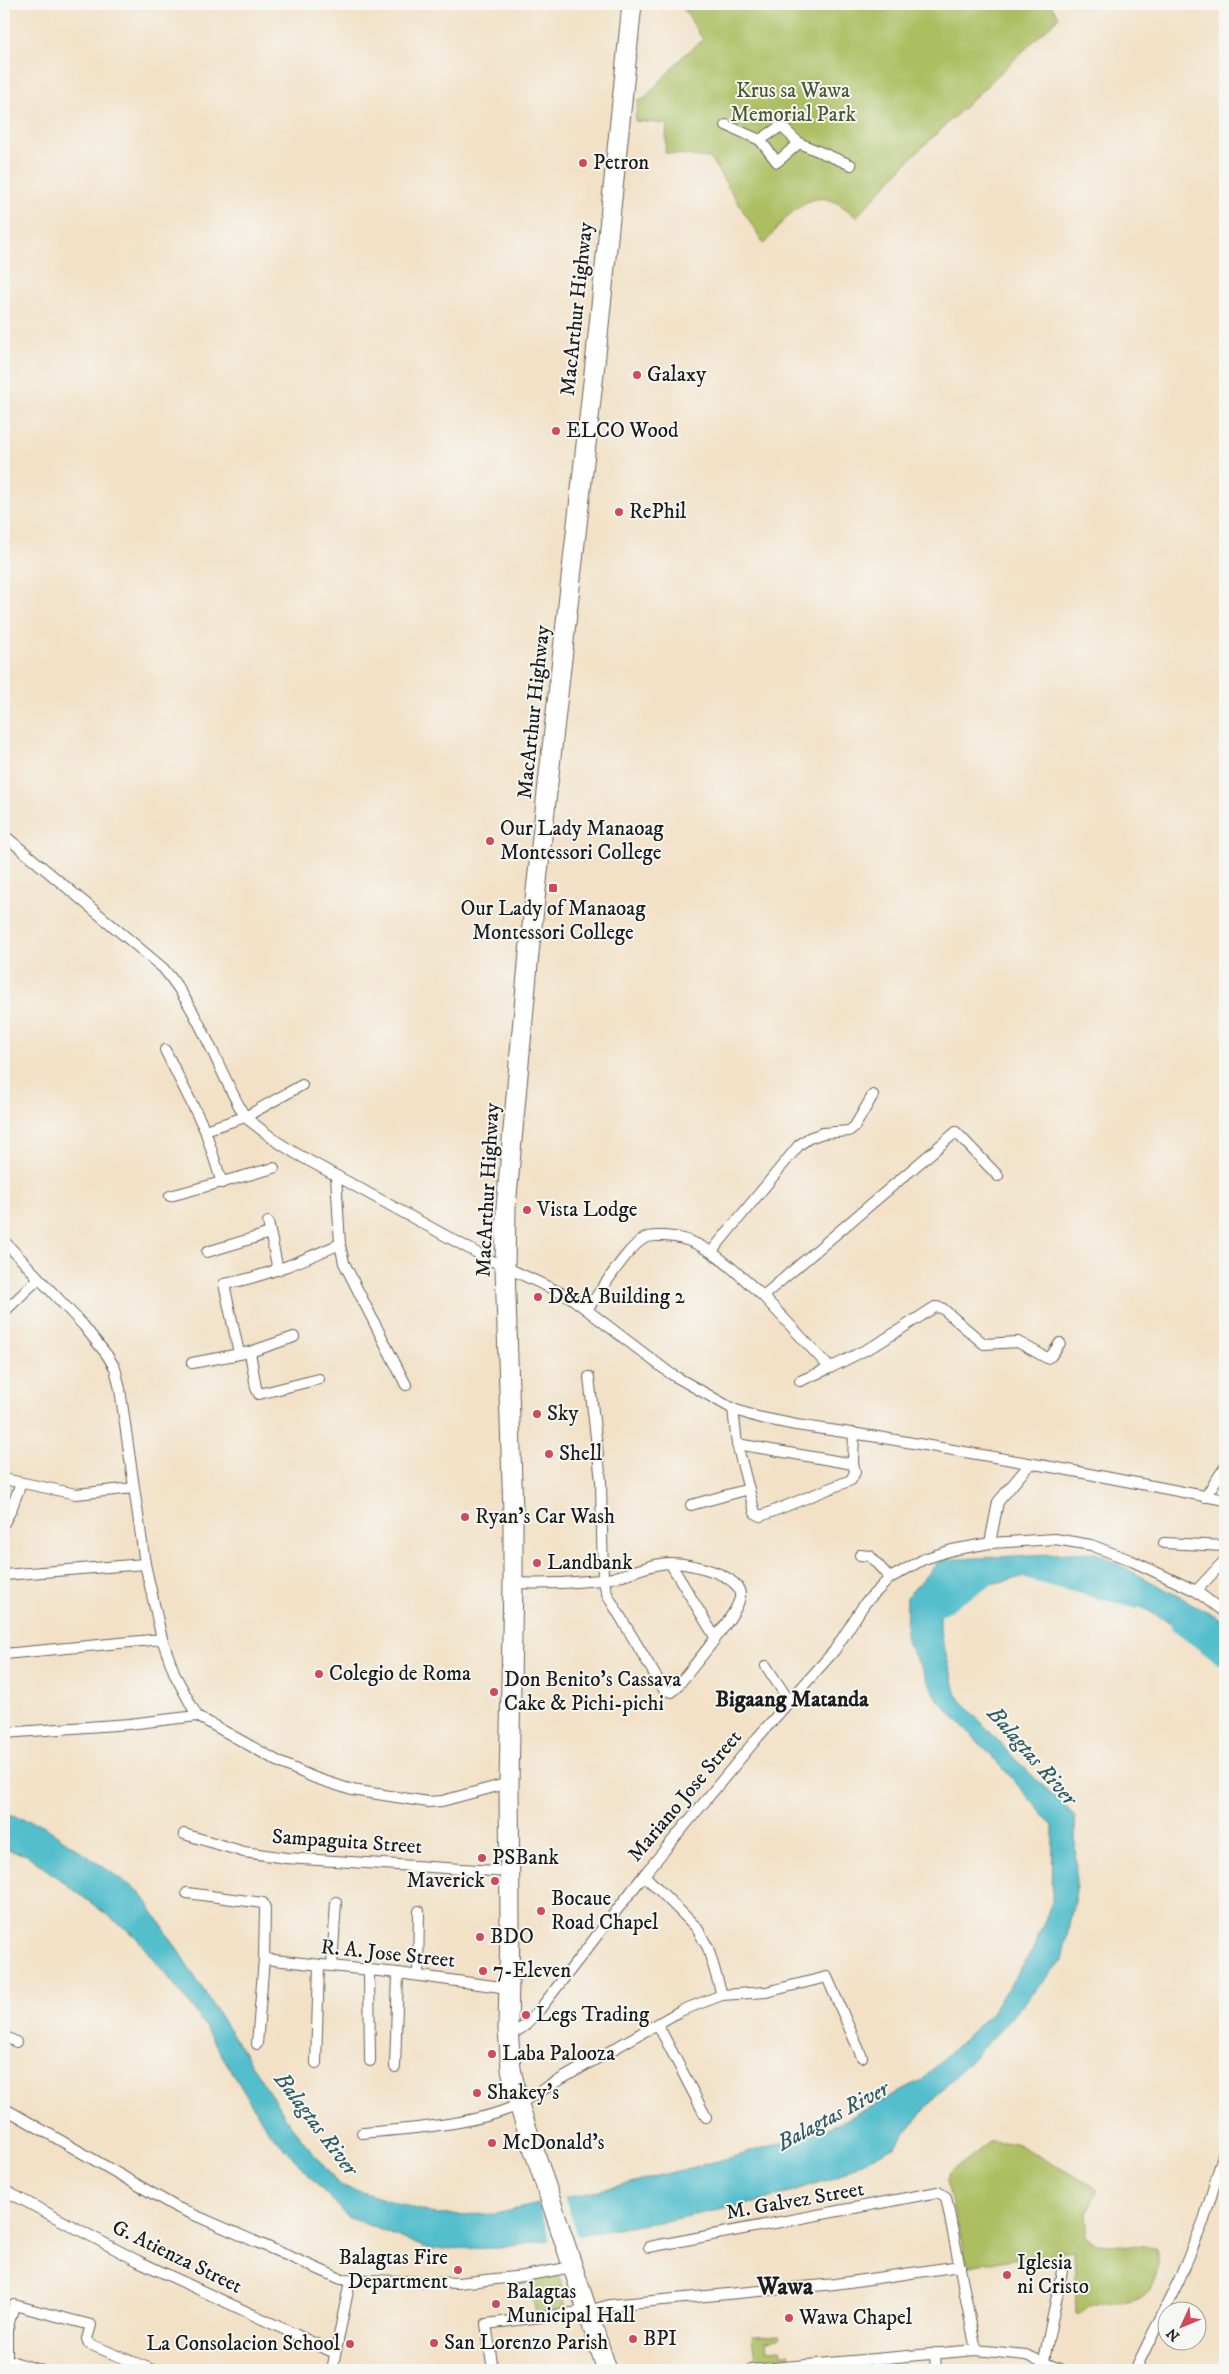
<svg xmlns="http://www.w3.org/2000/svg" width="1229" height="2374" font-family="'IM FELL DW Pica',serif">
<rect width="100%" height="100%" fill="#f6f6f2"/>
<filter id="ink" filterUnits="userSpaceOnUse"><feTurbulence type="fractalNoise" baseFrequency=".02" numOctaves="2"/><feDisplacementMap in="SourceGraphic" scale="10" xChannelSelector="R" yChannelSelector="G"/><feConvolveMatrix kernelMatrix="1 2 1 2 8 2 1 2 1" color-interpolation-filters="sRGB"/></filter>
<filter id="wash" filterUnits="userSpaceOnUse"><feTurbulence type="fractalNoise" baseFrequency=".0096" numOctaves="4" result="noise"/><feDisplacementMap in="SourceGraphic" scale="20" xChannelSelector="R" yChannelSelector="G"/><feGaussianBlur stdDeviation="1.12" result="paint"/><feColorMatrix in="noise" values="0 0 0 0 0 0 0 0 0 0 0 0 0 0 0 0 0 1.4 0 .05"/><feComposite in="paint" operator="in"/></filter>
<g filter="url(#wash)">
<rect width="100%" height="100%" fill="#f2e1c6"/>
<!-- green -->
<g fill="#acbe61" stroke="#646d3e">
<path d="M681 4H1050L1059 17 912 157 856 217C850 212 844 207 837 203 806 185 781 225 764 244L710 158 665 153 667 124 635 121 638 101 644 99 684 55 703 40Z"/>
<path d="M991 2141 1015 2143 1098 2189 1087 2213 1088 2223 1085 2237 1098 2243 1156 2248C1164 2278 1151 2301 1119 2303 1110 2303 1101 2301 1092 2304 1086 2306 1084 2311 1080 2314H1076L1074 2250 968 2266 946 2181 950 2173Z"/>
<polygon points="559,2274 566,2308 536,2314 529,2280"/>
<polygon points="781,2335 779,2339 766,2341 767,2350 780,2349 781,2354 789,2354 790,2363 756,2367 752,2336"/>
</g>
<!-- water -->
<polygon fill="#52becc" stroke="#376d74" points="1089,1552 1099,1554 1223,1620 1225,1623 1225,1670 1209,1643 1088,1579 1028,1576 958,1591 940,1610 940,1632 957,1696 1014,1758 1075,1816 1076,1891 1062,1960 999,2031 937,2095 895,2146 831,2179 754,2203 659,2222 499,2248 430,2249 347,2217 266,2128 194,2009 134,1935 27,1855 4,1849 4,1814 41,1824 141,1893 289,2123 339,2185 436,2215 495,2214 626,2184 729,2158 830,2128 921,2080 989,2015 1031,1954 1052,1902 1053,1826 1003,1768 939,1701 906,1640 907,1597 940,1560"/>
<!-- pier -->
<polygon fill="#f2e1c6" points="564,2196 578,2237 551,2242 538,2201"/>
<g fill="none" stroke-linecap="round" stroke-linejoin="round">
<!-- river -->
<g stroke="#52becc" stroke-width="19">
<polyline points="1031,1571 1137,1599"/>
<polyline points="932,1610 985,1578"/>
<polyline points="1180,1624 1225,1657"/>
</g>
</g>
</g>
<g filter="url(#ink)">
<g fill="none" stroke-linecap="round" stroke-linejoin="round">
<!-- street casing -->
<g stroke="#676158" stroke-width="12">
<g id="street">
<polyline points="726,125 760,140 777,162 799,143"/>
<polyline points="760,140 781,126 799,143 851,165"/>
<path d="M4 835 163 968C200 1011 217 1068 245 1117L276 1141 295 1153 488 1259 570 1297 671 1374 733 1409 757 1417 796 1425 878 1437 1063 1469 1225 1500"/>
<polyline points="165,1050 205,1130 222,1183"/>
<polyline points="205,1130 245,1117 302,1085"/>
<polyline points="336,1176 340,1244 344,1263 406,1385"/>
<polyline points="170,1196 274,1168"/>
<polyline points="268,1222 278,1270"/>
<polyline points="4,1241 83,1325 107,1355 115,1368 120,1389 145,1564 162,1639 175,1675 197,1716 281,1763 315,1778 352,1790 428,1802 442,1801 509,1783"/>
<polyline points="712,1251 799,1145 809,1138 823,1133 849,1131 855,1126 873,1095"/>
<polyline points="207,1252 270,1233"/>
<polyline points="763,1296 830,1368 879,1343 935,1307 942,1308 984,1344 1018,1342 1047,1358 1051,1356 1060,1343"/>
<path d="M587 1309C601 1292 627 1247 645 1238 651 1235 657 1236 664 1236 705 1237 733 1270 763 1296L956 1132 998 1176"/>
<polyline points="4,1312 38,1279"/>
<polyline points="250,1352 256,1388 259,1394 319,1379"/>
<path d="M239 1353 224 1284C265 1277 303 1260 340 1244"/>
<polyline points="192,1363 250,1352 294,1337"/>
<polyline points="800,1381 830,1368"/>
<polyline points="733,1409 737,1444 853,1464"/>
<polyline points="737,1444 755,1513 761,1516 851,1480 855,1472 853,1464 854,1433"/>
<polyline points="4,1479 76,1494 134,1488"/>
<polyline points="1205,1497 1225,1467"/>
<polyline points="691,1505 749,1489"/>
<polyline points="4,1523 11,1510 21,1483"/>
<polyline points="990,1543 998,1502 1030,1464"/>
<polyline points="1164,1543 1225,1546"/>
<polyline points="860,1555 870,1556 890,1578"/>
<polyline points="670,1563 715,1637"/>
<polyline points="4,1575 145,1564"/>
<path d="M513 1583C542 1584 572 1583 601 1580 624 1578 647 1563 671 1563 689 1563 742 1574 740 1597 738 1615 689 1671 676 1688L672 1692 664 1690 608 1596 603 1580 601 1481 589 1377"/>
<polyline points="1196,1591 1225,1560"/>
<polyline points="4,1654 162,1639"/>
<polyline points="766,1666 790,1702"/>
<polyline points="4,1733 129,1724 197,1716"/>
<polyline points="184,1834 244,1852 286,1858 510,1872"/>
<polyline points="644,1875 697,1928 708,1948 722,1995"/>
<polyline points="187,1893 263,1903 265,1908 264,1959 257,2044"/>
<polyline points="264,1959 398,1973 508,1988"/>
<polyline points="332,1966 336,1902"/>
<polyline points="369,1970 370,2061"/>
<polyline points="418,1975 419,1911"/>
<polyline points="658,2025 706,2117"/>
<polyline points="4,2036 16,2042"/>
<polyline points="508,2037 523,2027 540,2009 644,1875 758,1737 834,1651 865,1603 890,1578 924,1559 952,1550 990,1543 1055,1539 1091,1545 1130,1560 1196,1591 1225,1613"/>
<polyline points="316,2063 319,1966"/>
<polyline points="395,2067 398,1973"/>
<polyline points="4,2108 176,2207 341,2279 458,2283 524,2276 572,2267"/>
<path d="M362 2133C407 2129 496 2124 530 2097L680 2011 722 1995 766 1992 827 1977 862 2057"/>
<polyline points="4,2190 138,2261 335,2353"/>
<polyline points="649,2247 938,2192 946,2197 976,2350"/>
<polyline points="935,2353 936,2370"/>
<polyline points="40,2370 7,2360 7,2330 14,2305 91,2325 87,2339 89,2344 153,2370"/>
<polyline points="332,2370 350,2281"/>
<polyline points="493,2370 486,2324 588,2311 610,2305 835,2284 960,2266"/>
<polyline points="751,2370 976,2350 1026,2355 1062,2370"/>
<polyline points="1042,2370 1063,2266"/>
<polyline points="1135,2370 1179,2280 1204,2220 1225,2149"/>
</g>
</g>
<!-- highway casing -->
<g stroke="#676158" stroke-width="21">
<polyline id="highway" points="607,2370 519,2105 511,2069 508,2029 510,1924 509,1783 513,1583 513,1512 505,1267 506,1207 529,953 595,364 632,4"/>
</g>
<!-- street -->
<use href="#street" stroke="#fff" stroke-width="10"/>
<!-- highway -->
<use href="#highway" stroke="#fff" stroke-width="19"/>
</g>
</g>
<!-- markers -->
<g fill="#d1495b" stroke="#f6f6f2" stroke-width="2">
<circle cx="583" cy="163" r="5"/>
<circle cx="637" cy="375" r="5"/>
<circle cx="556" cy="431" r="5"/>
<circle cx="619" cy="512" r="5"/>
<circle cx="490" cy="841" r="5"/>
<rect x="548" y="883" width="10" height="10" rx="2.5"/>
<circle cx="527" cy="1210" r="5"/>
<circle cx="538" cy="1297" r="5"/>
<circle cx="537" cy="1414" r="5"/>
<circle cx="549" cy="1454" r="5"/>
<circle cx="465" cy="1517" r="5"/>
<circle cx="537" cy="1563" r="5"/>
<circle cx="319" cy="1674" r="5"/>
<circle cx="494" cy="1692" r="5"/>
<circle cx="482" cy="1858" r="5"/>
<circle cx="495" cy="1881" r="5"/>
<circle cx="541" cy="1911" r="5"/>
<circle cx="480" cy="1937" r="5"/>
<circle cx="483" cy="1971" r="5"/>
<circle cx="526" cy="2015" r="5"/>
<circle cx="492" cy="2054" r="5"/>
<circle cx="477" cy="2093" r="5"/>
<circle cx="492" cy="2143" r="5"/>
<circle cx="458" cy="2270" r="5"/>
<circle cx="1007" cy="2275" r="5"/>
<circle cx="496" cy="2304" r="5"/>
<circle cx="789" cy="2318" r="5"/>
<circle cx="633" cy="2339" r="5"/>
<circle cx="434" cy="2343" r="5"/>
<circle cx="350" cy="2344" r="5"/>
</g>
<g text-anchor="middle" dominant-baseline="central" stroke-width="4" stroke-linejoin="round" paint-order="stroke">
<!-- park labels -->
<g font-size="21" fill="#4e5534" stroke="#f6f6f2">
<text x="793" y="91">Krus sa Wawa<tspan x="793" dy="24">Memorial Park</tspan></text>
</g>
<!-- poi labels -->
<g font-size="21" fill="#1c1c1c" stroke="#f6f6f2" text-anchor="start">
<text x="593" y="163">Petron</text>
<text x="647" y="375">Galaxy</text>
<text x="566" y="431">ELCO Wood</text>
<text x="629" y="512">RePhil</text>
<text x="500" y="829">Our Lady Manaoag<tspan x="500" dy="24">Montessori College</tspan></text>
<text x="553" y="909" text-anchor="middle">Our Lady of Manaoag<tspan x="553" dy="24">Montessori College</tspan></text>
<text x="537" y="1210">Vista Lodge</text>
<text x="548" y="1297">D&amp;A Building 2</text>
<text x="547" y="1414">Sky</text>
<text x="559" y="1454">Shell</text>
<text x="475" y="1517">Ryan’s Car Wash</text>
<text x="547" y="1563">Landbank</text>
<text x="329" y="1674">Colegio de Roma</text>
<text x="504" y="1680">Don Benito's Cassava<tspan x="504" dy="24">Cake &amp; Pichi-pichi</tspan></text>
<text x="492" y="1858">PSBank</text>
<text x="485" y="1881" text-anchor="end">Maverick</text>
<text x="551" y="1899">Bocaue<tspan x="551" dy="24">Road Chapel</tspan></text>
<text x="490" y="1937">BDO</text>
<text x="493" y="1971">7-Eleven</text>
<text x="536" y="2015">Legs Trading</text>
<text x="502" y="2054">Laba Palooza</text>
<text x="487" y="2093">Shakey's</text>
<text x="502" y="2143">McDonald's</text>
<text x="448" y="2258" text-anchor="end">Balagtas Fire<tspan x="448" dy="24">Department</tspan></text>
<text x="1017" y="2263">Iglesia<tspan x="1017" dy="24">ni Cristo</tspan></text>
<text x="506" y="2292">Balagtas<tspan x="506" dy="24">Municipal Hall</tspan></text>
<text x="799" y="2318">Wawa Chapel</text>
<text x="643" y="2339">BPI</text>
<text x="444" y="2343">San Lorenzo Parish</text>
<text x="340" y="2344" text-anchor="end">La Consolacion School</text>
</g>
<!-- street labels -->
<g font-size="21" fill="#1c1c1c" stroke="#f6f6f2">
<text transform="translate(577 309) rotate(-84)">MacArthur Highway</text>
<text transform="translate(534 712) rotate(-84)">MacArthur Highway</text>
<text transform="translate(488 1190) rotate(-87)">MacArthur Highway</text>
<text transform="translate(685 1796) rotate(-50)">Mariano Jose Street</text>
<text transform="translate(347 1842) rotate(4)">Sampaguita Street</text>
<text transform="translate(388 1954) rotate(6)">R. A. Jose Street</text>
<text transform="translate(795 2201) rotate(-10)">M. Galvez Street</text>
<text transform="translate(177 2257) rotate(26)">G. Atienza Street</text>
</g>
<!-- neighbourhood labels -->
<g font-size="22" font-weight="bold" fill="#1c1c1c" stroke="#f6f6f2">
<text x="792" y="1699">Bigaang Matanda</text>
</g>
<!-- water labels -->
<g font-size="22" font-style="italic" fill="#325d62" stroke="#f6f6f2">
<text transform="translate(1032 1756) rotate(49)">Balagtas River</text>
<text transform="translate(833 2116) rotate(-28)">Balagtas River</text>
<text transform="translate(316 2124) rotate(53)">Balagtas River</text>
</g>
<!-- quarter labels -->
<g font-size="24" font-weight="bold" fill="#1c1c1c" stroke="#f6f6f2">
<text x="785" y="2287">Wawa</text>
</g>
</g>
<!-- margin -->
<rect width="1229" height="2374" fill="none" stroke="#f6f6f2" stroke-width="20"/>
<!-- north arrow -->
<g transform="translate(1182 2326) rotate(226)"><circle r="24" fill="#f6f6f2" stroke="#9f9f9c"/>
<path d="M0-4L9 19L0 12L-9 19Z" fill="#d1495b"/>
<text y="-8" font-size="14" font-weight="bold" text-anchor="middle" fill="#1c1c1c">N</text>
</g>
</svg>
